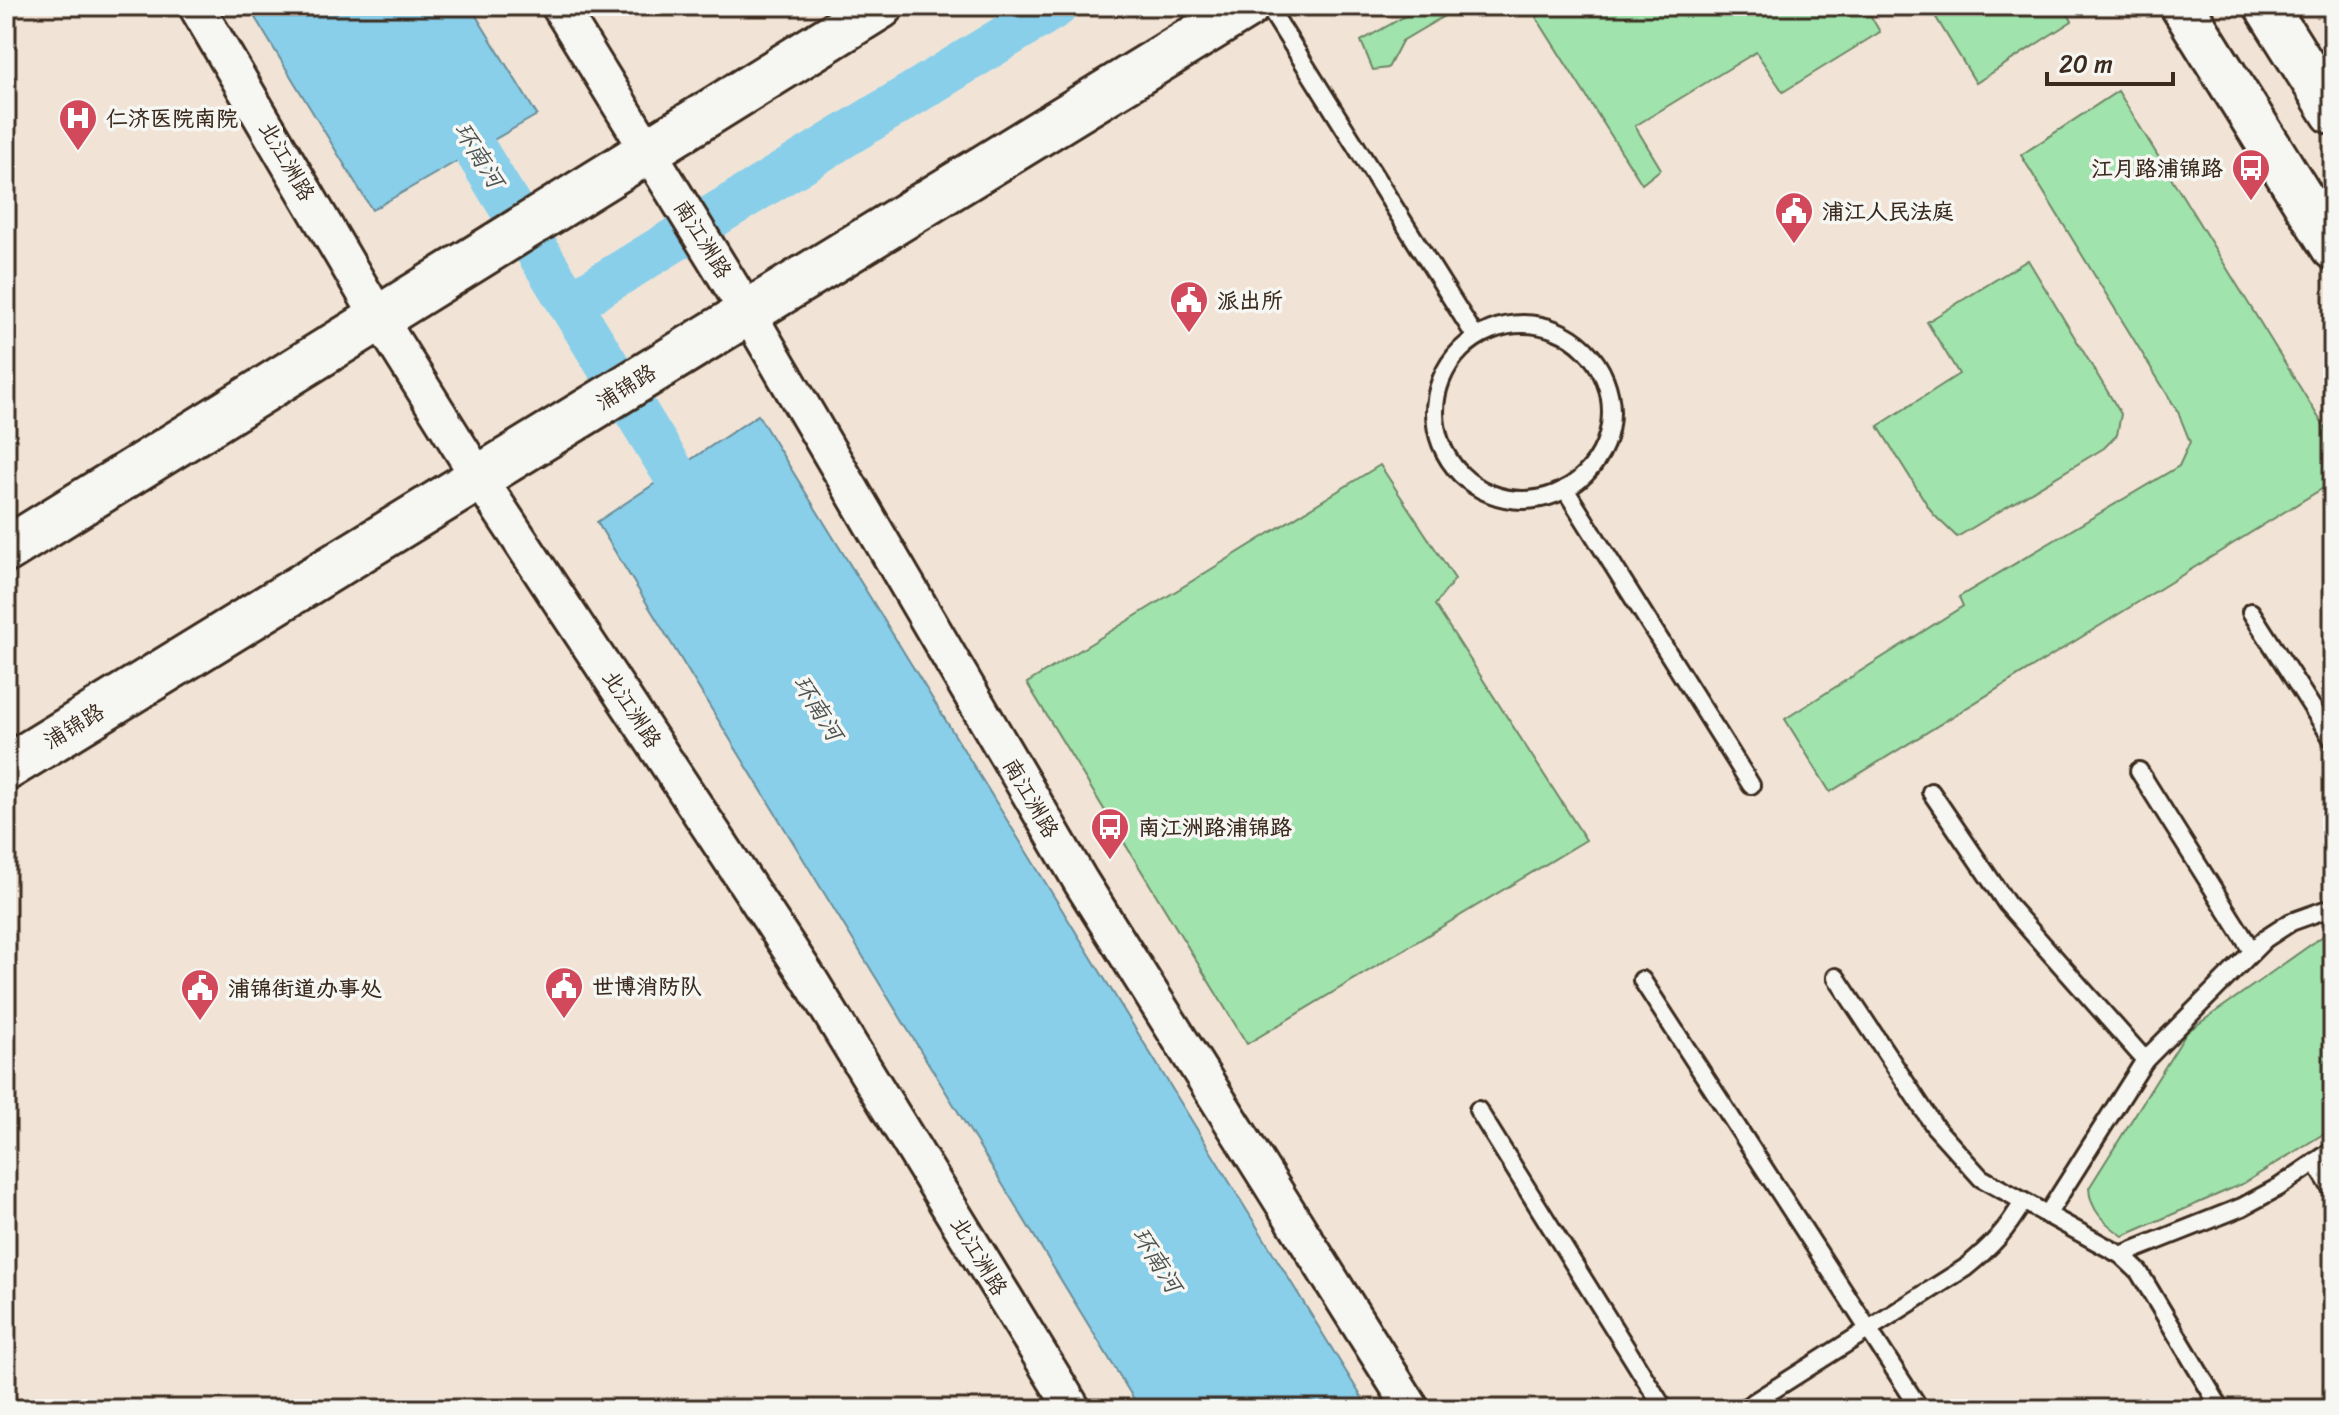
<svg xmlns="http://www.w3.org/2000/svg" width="2339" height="1415" font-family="Sriracha,'LXGW WenKai TC',sans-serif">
<rect width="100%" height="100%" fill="#f1e4d6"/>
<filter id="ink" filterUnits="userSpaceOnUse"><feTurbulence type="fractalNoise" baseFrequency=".0125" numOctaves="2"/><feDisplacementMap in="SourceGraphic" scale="16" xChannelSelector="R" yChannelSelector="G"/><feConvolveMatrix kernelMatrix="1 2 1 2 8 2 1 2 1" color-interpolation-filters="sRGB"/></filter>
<g filter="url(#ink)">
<!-- green -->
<g fill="#a1e3ad" stroke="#6e8666" stroke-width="2">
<polygon points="1423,6 1461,6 1402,41 1388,68 1373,70 1361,41"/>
<polygon points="1554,6 1865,6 1880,32 1783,92 1756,52 1635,126 1661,169 1642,184 1536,17"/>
<polygon points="1929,6 2063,6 2072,21 1976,83"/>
<polygon points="2118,91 2333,441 2333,482 1830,792 1785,719 1963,606 1959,597 2179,466 2190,442 2178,412 2021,155"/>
<polygon points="2028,260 2121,414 2117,435 2104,448 1957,537 1933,514 1878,426 1959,374 1927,322"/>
<polygon points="1380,465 1455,579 1435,605 1586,840 1247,1044 1027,683"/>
<path d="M2333 929V1128L2244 1183 2123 1236C2105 1224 2090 1210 2089 1188L2187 1032Z"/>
</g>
<!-- water -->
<g fill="#89cfea" stroke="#6a8d98" stroke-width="2">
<polygon points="248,6 470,6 537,115 372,210"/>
<polygon points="758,415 1369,1409 1140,1409 597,522"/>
</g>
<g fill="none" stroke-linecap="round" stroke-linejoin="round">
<!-- canal -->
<g stroke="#89cfea" stroke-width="44">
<polyline points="387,6 703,521"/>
<polyline points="570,304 1056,6"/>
</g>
<!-- service casing -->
<g stroke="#3b2a1e" stroke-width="22">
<g id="service">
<polyline points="1268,6 1475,336"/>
<circle cx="1523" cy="412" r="88"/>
<polyline points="1565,489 1751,785"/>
<polyline points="2251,612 2333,740"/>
<polyline points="2139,771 2252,951"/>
<polyline points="1931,792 2007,904 2145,1060"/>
<polyline points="1836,977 1935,1127 1981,1178 2121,1255 2139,1272 2221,1409"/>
<polyline points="1642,980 1920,1409"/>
<polyline points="1478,1110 1664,1409"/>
<polyline points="2315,1162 2333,1191"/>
<polyline points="2047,1215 2145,1060 2265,939 2291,922 2333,907"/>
<polyline points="2121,1255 2242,1207 2279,1187 2333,1150"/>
<path d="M1743 1409 1965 1268C1992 1246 2006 1231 2023 1202"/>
</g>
</g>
<!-- minor casing -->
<g stroke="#3b2a1e" stroke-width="40">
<g id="minor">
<polyline points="196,6 379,318 479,478 810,980 1073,1409"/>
<polyline points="559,6 748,313 1081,882 1412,1409"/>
</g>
</g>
<!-- tertiary casing -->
<g stroke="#3b2a1e" stroke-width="48">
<g id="tertiary">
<polyline points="2182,6 2333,248"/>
<polyline points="2266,6 2333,113"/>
</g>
</g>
<!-- secondary casing -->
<g stroke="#3b2a1e" stroke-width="50">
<g id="secondary">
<polyline points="6,550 881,6"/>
<polyline points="6,768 1247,6"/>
</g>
</g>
<!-- service -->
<use href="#service" stroke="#f6f6f2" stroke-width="16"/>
<!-- minor -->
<use href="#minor" stroke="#f6f6f2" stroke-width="34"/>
<!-- tertiary -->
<use href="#tertiary" stroke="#f6f6f2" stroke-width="42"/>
<!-- secondary -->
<use href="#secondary" stroke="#f6f6f2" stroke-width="44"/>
</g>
</g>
<!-- icons -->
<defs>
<g id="hospital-pin" transform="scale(2)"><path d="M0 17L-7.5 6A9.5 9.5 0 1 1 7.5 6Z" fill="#d1495b" stroke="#f6f6f2"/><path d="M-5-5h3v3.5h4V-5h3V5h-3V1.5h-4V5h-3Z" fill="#fff"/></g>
<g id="bus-pin" transform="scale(2)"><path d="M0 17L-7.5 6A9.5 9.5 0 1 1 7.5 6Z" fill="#d1495b" stroke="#f6f6f2"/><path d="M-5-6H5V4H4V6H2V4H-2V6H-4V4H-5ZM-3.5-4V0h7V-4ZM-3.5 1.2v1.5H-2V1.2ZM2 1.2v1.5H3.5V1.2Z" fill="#fff"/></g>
<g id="civic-pin" transform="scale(2)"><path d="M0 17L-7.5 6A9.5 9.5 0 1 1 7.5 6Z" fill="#d1495b" stroke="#f6f6f2"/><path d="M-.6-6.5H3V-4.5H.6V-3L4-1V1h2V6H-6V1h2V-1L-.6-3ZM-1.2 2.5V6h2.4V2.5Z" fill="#fff"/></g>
</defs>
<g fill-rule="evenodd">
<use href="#hospital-pin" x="78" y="118"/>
<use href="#bus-pin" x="2251" y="168"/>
<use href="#civic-pin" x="1794" y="211"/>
<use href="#civic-pin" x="1189" y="300"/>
<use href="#bus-pin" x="1110" y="827"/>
<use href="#civic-pin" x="564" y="986"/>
<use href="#civic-pin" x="200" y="988"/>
</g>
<g text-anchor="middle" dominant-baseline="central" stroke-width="7" stroke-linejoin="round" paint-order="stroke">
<!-- poi labels -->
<g font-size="22" font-weight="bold" fill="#3b2a1e" stroke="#f6f6f2" text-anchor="start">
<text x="106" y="118">仁济医院南院</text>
<text x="2223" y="168" text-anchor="end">江月路浦锦路</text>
<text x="1822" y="211">浦江人民法庭</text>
<text x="1217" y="300">派出所</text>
<text x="1138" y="827">南江洲路浦锦路</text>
<text x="592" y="986">世博消防队</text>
<text x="228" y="988">浦锦街道办事处</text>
</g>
<!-- street labels -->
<g font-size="22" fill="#3b2a1e" stroke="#f6f6f2">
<text transform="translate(287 161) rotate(60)">北江洲路</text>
<text transform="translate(703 239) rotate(58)">南江洲路</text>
<text transform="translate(626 387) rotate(-32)">浦锦路</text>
<text transform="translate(632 709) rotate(57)">北江洲路</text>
<text transform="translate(74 726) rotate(-31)">浦锦路</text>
<text transform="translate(1031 798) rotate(60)">南江洲路</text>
<text transform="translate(979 1256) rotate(59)">北江洲路</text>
</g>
<!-- water labels -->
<g font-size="24" font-style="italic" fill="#4e5351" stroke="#f6f6f2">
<text transform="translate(479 155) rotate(58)">环南河</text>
<text transform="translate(818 708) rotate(58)">环南河</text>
<text transform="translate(1157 1260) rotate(58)">环南河</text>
</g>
</g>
<!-- margin -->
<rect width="2339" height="1415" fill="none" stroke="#f6f6f2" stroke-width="32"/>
<rect x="16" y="16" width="2307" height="1383" fill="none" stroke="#3b2a1e" stroke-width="3" filter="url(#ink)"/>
<!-- scale -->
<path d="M2047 72v12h126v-12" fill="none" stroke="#3b2a1e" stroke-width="4"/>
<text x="2059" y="72" font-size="24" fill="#3b2a1e" stroke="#f6f6f2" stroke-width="6" paint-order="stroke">20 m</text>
</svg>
